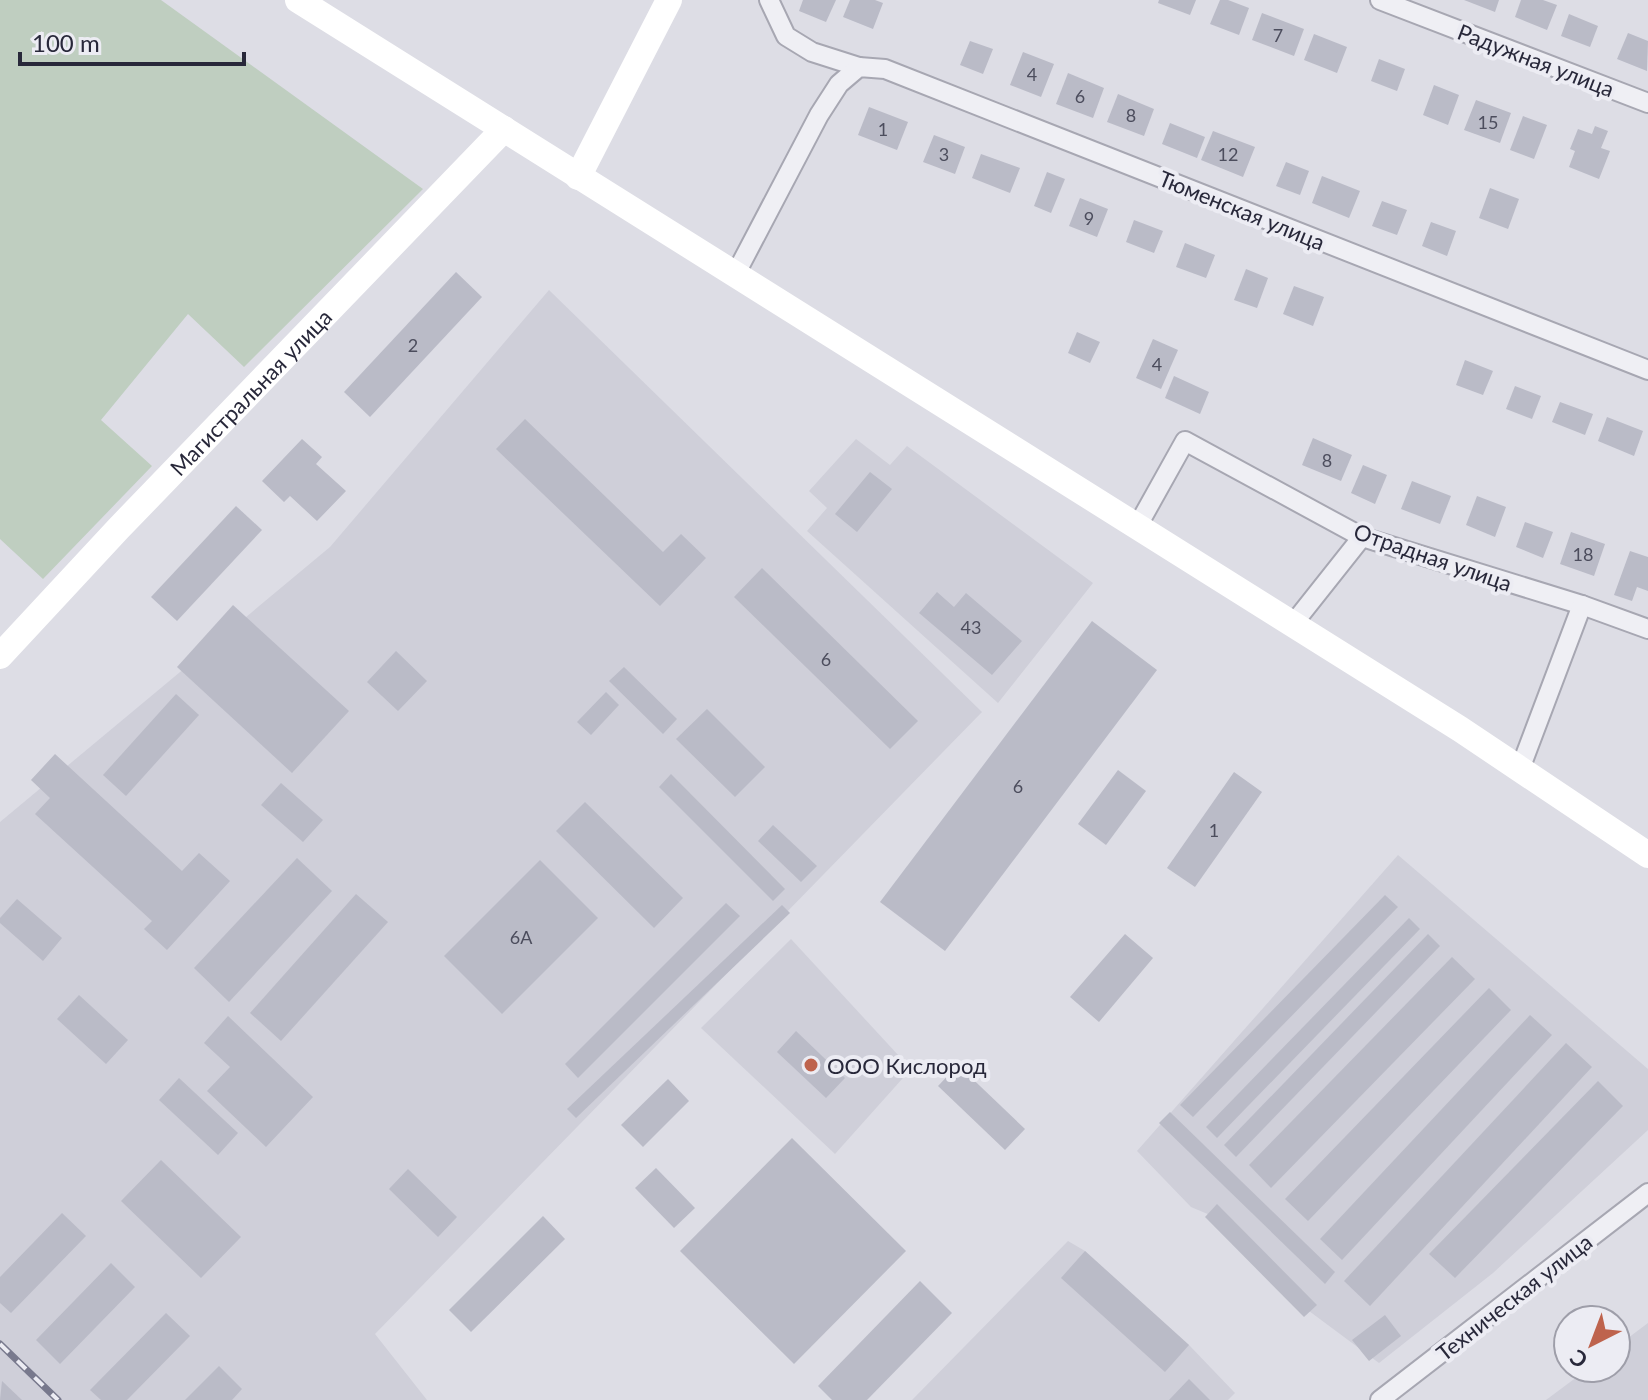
<svg xmlns="http://www.w3.org/2000/svg" width="1648" height="1400" font-family="Lato,sans-serif">
<rect width="100%" height="100%" fill="#dddde5"/>
<!-- built -->
<g fill="#cfcfd9">
<polygon points="549,290 982,712 375,1334 427,1400 0,1400 0,822 330,547"/>
<polygon points="856,439 890,465 907,446 1093,583 998,703 807,531 827,508 809,491"/>
<polygon points="1398,855 1648,1069 1648,1130 1493,1273 1379,1363 1305,1308 1210,1215 1191,1207 1137,1151"/>
<polygon points="791,939 911,1069 835,1154 701,1028"/>
<polygon points="1068,1241 1085,1251 1189,1345 1235,1393 1228,1400 912,1400"/>
<polygon points="1648,1323 1648,1400 1546,1400 1589,1368 1616,1368 1616,1347"/>
</g>
<!-- green -->
<polygon fill="#bfcec0" points="0,0 161,0 423,189 244,367 188,314 101,420 152,466 43,579 0,539"/>
<!-- building -->
<g fill="#babbc7">
<polygon points="803,0 836,0 826,22 799,11"/>
<polygon points="850,0 875,0 883,3 873,29 843,17"/>
<polygon points="1159,0 1196,0 1190,15 1158,3"/>
<polygon points="1220,0 1228,0 1249,8 1239,35 1210,24"/>
<polygon points="1464,0 1499,0 1495,12"/>
<polygon points="1521,0 1543,0 1557,5 1547,30 1515,17"/>
<polygon points="1262,13 1304,29 1294,56 1252,40"/>
<polygon points="1569,14 1598,26 1590,47 1561,36"/>
<polygon points="1628,33 1648,41 1647,71 1617,59"/>
<polygon points="1314,34 1347,47 1337,73 1304,60"/>
<polygon points="970,41 993,49 983,74 960,65"/>
<polygon points="1023,52 1054,64 1041,97 1010,85"/>
<polygon points="1379,59 1405,69 1397,91 1371,81"/>
<polygon points="1068,73 1104,88 1093,118 1056,104"/>
<polygon points="1434,85 1459,95 1448,125 1423,115"/>
<polygon points="1118,94 1154,109 1144,136 1107,122"/>
<polygon points="1476,100 1511,113 1500,143 1464,130"/>
<polygon points="869,107 908,122 897,150 858,135"/>
<polygon points="1523,116 1547,125 1534,159 1510,150"/>
<polygon points="1170,123 1205,137 1197,158 1162,144"/>
<polygon points="1595,126 1608,131 1601,148 1610,151 1599,179 1569,167 1575,151 1570,149 1578,129 1592,134"/>
<polygon points="1213,131 1255,147 1243,177 1201,160"/>
<polygon points="934,135 965,147 955,174 923,162"/>
<polygon points="981,154 1020,168 1010,193 972,178"/>
<polygon points="1286,162 1309,171 1300,195 1276,186"/>
<polygon points="1047,172 1065,179 1051,213 1034,206"/>
<polygon points="1322,176 1360,191 1349,218 1312,203"/>
<polygon points="1490,188 1519,199 1508,229 1479,218"/>
<polygon points="1080,198 1108,209 1097,237 1069,226"/>
<polygon points="1382,201 1407,210 1397,235 1372,226"/>
<polygon points="1134,220 1163,231 1154,253 1126,242"/>
<polygon points="1431,222 1456,231 1447,256 1422,246"/>
<polygon points="1185,243 1215,255 1206,278 1176,267"/>
<polygon points="1246,269 1268,278 1257,308 1234,300"/>
<polygon points="456,272 482,297 370,417 344,392"/>
<polygon points="1294,286 1324,297 1313,326 1283,314"/>
<polygon points="1077,332 1100,342 1090,363 1068,353"/>
<polygon points="1153,339 1178,350 1161,389 1136,378"/>
<polygon points="1465,360 1493,371 1483,395 1456,385"/>
<polygon points="1174,376 1209,392 1200,414 1165,398"/>
<polygon points="1515,386 1541,396 1532,419 1506,409"/>
<polygon points="1560,402 1593,414 1585,435 1552,422"/>
<polygon points="1607,417 1643,431 1634,456 1598,441"/>
<polygon points="525,419 663,552 681,534 706,558 660,606 496,449"/>
<polygon points="1313,438 1352,455 1341,481 1302,465"/>
<polygon points="302,439 322,457 316,464 346,491 317,521 290,496 284,502 262,481"/>
<polygon points="1363,465 1387,475 1375,504 1351,493"/>
<polygon points="870,472 892,489 857,532 835,514"/>
<polygon points="1412,481 1451,496 1440,524 1401,509"/>
<polygon points="1477,496 1506,507 1495,537 1466,525"/>
<polygon points="236,506 262,530 177,621 151,597"/>
<polygon points="1525,522 1553,532 1543,558 1516,547"/>
<polygon points="1571,532 1605,544 1594,576 1560,564"/>
<polygon points="1630,551 1648,557 1648,591 1637,587 1632,601 1614,595"/>
<polygon points="762,568 918,721 890,749 734,597"/>
<polygon points="937,592 954,607 966,593 1022,641 992,675 919,613"/>
<polygon points="233,605 349,711 292,773 177,667"/>
<polygon points="1092,621 1157,670 945,951 880,902"/>
<polygon points="396,651 427,681 398,711 367,682"/>
<polygon points="624,667 677,719 663,734 609,681"/>
<polygon points="606,692 619,705 591,735 577,722"/>
<polygon points="176,694 199,715 126,796 103,775"/>
<polygon points="707,709 765,767 735,797 676,739"/>
<polygon points="55,754 182,871 199,853 230,881 167,950 144,929 152,921 35,814 50,798 31,780"/>
<polygon points="1118,770 1146,791 1106,845 1078,824"/>
<polygon points="1234,772 1262,792 1195,887 1167,868"/>
<polygon points="671,774 785,889 773,901 659,787"/>
<polygon points="281,783 323,820 303,842 261,805"/>
<polygon points="585,802 683,898 654,928 556,831"/>
<polygon points="773,825 817,866 801,882 758,841"/>
<polygon points="297,858 332,891 229,1002 194,968"/>
<polygon points="540,860 598,918 502,1014 444,956"/>
<polygon points="356,894 388,922 281,1041 250,1013"/>
<polygon points="1385,895 1398,907 1193,1117 1180,1105"/>
<polygon points="17,899 62,938 43,961 0,923 0,918"/>
<polygon points="726,903 740,916 578,1078 565,1064"/>
<polygon points="782,905 790,913 576,1118 567,1109"/>
<polygon points="1409,918 1420,929 1217,1138 1206,1127"/>
<polygon points="1125,934 1153,958 1099,1022 1070,997"/>
<polygon points="1428,934 1440,946 1236,1157 1224,1145"/>
<polygon points="1452,957 1475,979 1271,1188 1249,1165"/>
<polygon points="1489,988 1511,1010 1308,1221 1285,1199"/>
<polygon points="79,995 128,1040 106,1064 57,1019"/>
<polygon points="1530,1015 1552,1035 1342,1260 1320,1239"/>
<polygon points="228,1016 313,1097 266,1147 207,1091 230,1067 204,1043"/>
<polygon points="796,1031 845,1078 826,1098 777,1052"/>
<polygon points="1566,1043 1592,1067 1370,1306 1344,1281"/>
<polygon points="958,1065 1025,1129 1005,1150 938,1086"/>
<polygon points="179,1078 238,1133 218,1155 159,1100"/>
<polygon points="668,1079 689,1101 643,1147 621,1125"/>
<polygon points="1598,1081 1623,1106 1455,1278 1429,1254"/>
<polygon points="1170,1112 1335,1272 1325,1284 1159,1123"/>
<polygon points="792,1138 906,1251 794,1364 680,1251"/>
<polygon points="161,1160 241,1237 201,1278 121,1201"/>
<polygon points="656,1168 695,1208 674,1228 635,1188"/>
<polygon points="408,1169 457,1217 438,1237 389,1189"/>
<polygon points="1217,1204 1317,1305 1304,1317 1205,1217"/>
<polygon points="62,1213 86,1236 11,1313 0,1303 0,1277"/>
<polygon points="543,1216 565,1239 471,1332 449,1310"/>
<polygon points="1085,1251 1189,1345 1165,1372 1061,1278"/>
<polygon points="111,1263 135,1287 60,1364 36,1340"/>
<polygon points="920,1281 952,1313 867,1400 832,1400 818,1386"/>
<polygon points="166,1313 190,1336 127,1400 101,1400 90,1390"/>
<polygon points="1385,1315 1401,1336 1369,1361 1352,1340"/>
<polygon points="219,1366 242,1389 232,1400 185,1400"/>
<polygon points="1189,1379 1210,1400 1169,1400"/>
<polygon points="2,1381 22,1400 0,1400"/>
</g>
<g fill="none" stroke-linecap="round" stroke-linejoin="round">
<!-- street casing -->
<g stroke="#a7a7b2" stroke-width="22">
<g id="street">
<polyline points="769,0 786,36 812,52 859,67"/>
<polyline points="1380,0 1648,103"/>
<polyline points="735,275 819,115 839,84 859,67 885,69 1648,370"/>
<polyline points="1137,527 1185,441 1362,537 1582,605 1648,629"/>
<polyline points="1293,624 1362,537"/>
<polyline points="1520,769 1582,605"/>
<polyline points="1380,1400 1648,1193"/>
</g>
</g>
<!-- street -->
<use href="#street" stroke="#efeff4" stroke-width="18"/>
<!-- secondary -->
<g stroke="#fff" stroke-width="26">
<polyline points="298,0 1460,729 1648,855"/>
<polyline points="578,177 669,0"/>
<path id="s1" d="M0 656 118 529 504 129"/>
</g>
<!-- rail casing -->
<g stroke="#78798d" stroke-width="7">
<polyline id="rail" points="0,1344 58,1400"/>
</g>
<!-- rail -->
<use href="#rail" stroke="#ececf3" stroke-width="4" stroke-dasharray="12" stroke-linecap="butt"/>
</g>
<!-- markers -->
<circle fill="#be634d" stroke="#ececf3" stroke-width="3" cx="811" cy="1065" r="8"/>
<g text-anchor="middle" dominant-baseline="central" stroke-width="8" stroke-linejoin="round" paint-order="stroke">
<!-- number labels -->
<g font-size="18" fill="#4c4d5d">
<text x="1278" y="35">7</text>
<text x="1032" y="74">4</text>
<text x="1080" y="96">6</text>
<text x="1131" y="115">8</text>
<text x="1488" y="122">15</text>
<text x="883" y="129">1</text>
<text x="944" y="154">3</text>
<text x="1228" y="154">12</text>
<text x="1089" y="218">9</text>
<text x="413" y="345">2</text>
<text x="1157" y="364">4</text>
<text x="1327" y="460">8</text>
<text x="1583" y="554">18</text>
<text x="971" y="627">43</text>
<text x="826" y="659">6</text>
<text x="1018" y="786">6</text>
<text x="1214" y="830">1</text>
<text x="521" y="937">6А</text>
</g>
<!-- street labels -->
<g font-size="22" fill="#28283a" stroke="#ececf3">
<text transform="translate(1536 60) rotate(21)">Радужная улица</text>
<text transform="translate(1242 210) rotate(22)">Тюменская улица</text>
<text stroke="none"><textPath href="#s1" startOffset="364">Магистральная улица</textPath></text>
<text transform="translate(1433 557) rotate(19)">Отрадная улица</text>
<text transform="translate(1514 1297) rotate(-38)">Техническая улица</text>
</g>
<!-- poi labels -->
<g font-size="22" fill="#28283a" stroke="#ececf3" text-anchor="start">
<text x="827" y="1065">ООО Кислород</text>
</g>
</g>
<!-- north arrow -->
<g transform="translate(1592 1344) rotate(222)"><circle r="38" fill="#ececf3" stroke="#9e9ea9" stroke-width="2"/>
<path d="M0-6L14 30L0 20L-14 30Z" fill="#be634d"/>
<text y="-12" font-size="22" font-weight="bold" text-anchor="middle" fill="#28283a">С</text>
</g>
<!-- scale -->
<path d="M20 52v12h224v-12" fill="none" stroke="#28283a" stroke-width="4"/>
<text x="32" y="52" font-size="24" fill="#28283a" stroke="#ececf3" stroke-width="6" paint-order="stroke">100 m</text>
</svg>
